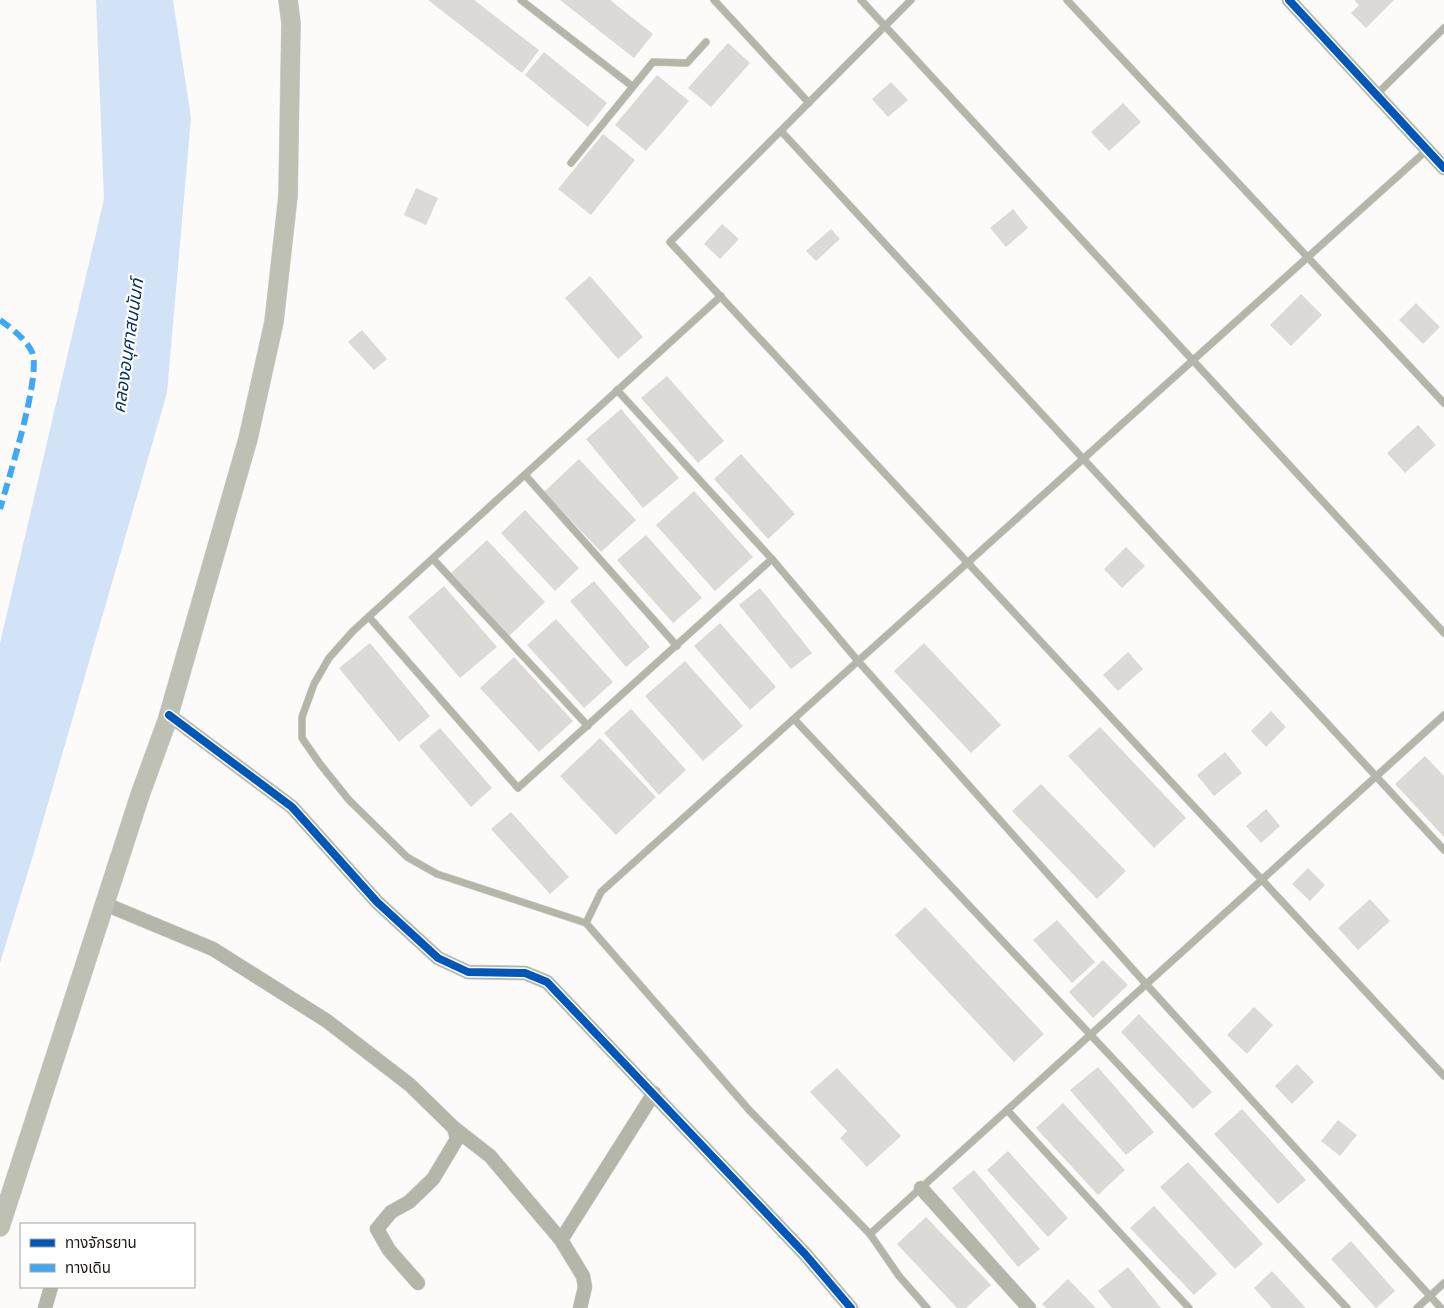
<svg xmlns="http://www.w3.org/2000/svg" width="1444" height="1308" font-family="'Nunito Sans','Noto Sans Thai',sans-serif">
<rect width="100%" height="100%" fill="#fdfbf9"/>
<!-- water -->
<polygon fill="#d2e3f8" points="96,0 173,0 191,118 167,393 31,862 0,963 0,643 104,199"/>
<!-- building -->
<g fill="#ddd9d6">
<polygon points="428,0 474,0 539,50 522,73"/>
<polygon points="560,0 610,0 653,34 634,58"/>
<polygon points="1354,0 1394,0 1366,28 1351,13 1359,5"/>
<polygon points="728,43 750,63 711,107 688,88"/>
<polygon points="544,52 607,103 588,127 525,75"/>
<polygon points="657,75 689,101 646,151 615,125"/>
<polygon points="891,82 908,100 888,117 872,99"/>
<polygon points="1123,103 1141,122 1109,151 1091,132"/>
<polygon points="603,134 635,160 591,215 558,189"/>
<polygon points="416,188 438,198 426,225 404,215"/>
<polygon points="1013,209 1028,228 1006,247 990,228"/>
<polygon points="722,224 739,239 720,259 704,244"/>
<polygon points="831,229 840,239 816,261 806,251"/>
<polygon points="590,276 643,337 618,359 565,298"/>
<polygon points="1301,294 1322,315 1291,346 1270,325"/>
<polygon points="1416,303 1440,327 1423,344 1399,320"/>
<polygon points="362,330 387,359 374,370 348,342"/>
<polygon points="667,376 724,441 698,463 641,398"/>
<polygon points="621,409 679,478 643,508 586,439"/>
<polygon points="1418,425 1436,445 1405,473 1387,453"/>
<polygon points="741,454 795,514 768,539 714,479"/>
<polygon points="579,459 636,520 601,552 544,492"/>
<polygon points="694,491 753,557 715,591 656,525"/>
<polygon points="525,510 579,568 555,591 501,533"/>
<polygon points="646,535 702,598 673,623 617,560"/>
<polygon points="487,540 545,602 509,636 451,573"/>
<polygon points="1126,547 1145,566 1122,588 1104,569"/>
<polygon points="594,581 650,647 626,667 570,601"/>
<polygon points="444,586 497,647 460,678 408,617"/>
<polygon points="760,588 812,653 791,669 739,605"/>
<polygon points="556,619 613,682 584,708 527,645"/>
<polygon points="720,623 776,687 750,710 694,646"/>
<polygon points="370,643 430,716 399,742 339,668"/>
<polygon points="924,643 1001,725 971,753 894,671"/>
<polygon points="1128,652 1143,669 1118,691 1103,675"/>
<polygon points="514,657 573,721 539,752 480,688"/>
<polygon points="685,661 743,726 703,761 645,696"/>
<polygon points="631,709 686,770 659,795 604,733"/>
<polygon points="1271,711 1286,727 1266,747 1251,731"/>
<polygon points="1100,727 1186,818 1154,848 1068,756"/>
<polygon points="440,728 492,788 471,807 419,746"/>
<polygon points="600,738 656,797 616,835 560,776"/>
<polygon points="1225,752 1242,773 1214,796 1197,775"/>
<polygon points="1425,756 1444,776 1444,837 1395,784"/>
<polygon points="1041,784 1126,871 1097,899 1012,811"/>
<polygon points="1266,809 1280,826 1261,843 1246,826"/>
<polygon points="511,812 569,877 550,894 491,829"/>
<polygon points="1308,868 1325,885 1310,901 1292,884"/>
<polygon points="1370,899 1390,921 1358,950 1338,928"/>
<polygon points="925,907 1044,1034 1014,1062 895,935"/>
<polygon points="1057,920 1095,962 1072,983 1033,940"/>
<polygon points="1103,960 1128,985 1093,1018 1069,992"/>
<polygon points="1254,1007 1273,1025 1247,1054 1227,1035"/>
<polygon points="1139,1014 1212,1092 1193,1109 1121,1032"/>
<polygon points="1297,1064 1314,1082 1292,1104 1275,1086"/>
<polygon points="1098,1067 1154,1132 1126,1155 1070,1090"/>
<polygon points="837,1068 901,1136 867,1167 840,1138 847,1131 810,1092"/>
<polygon points="1063,1103 1125,1170 1098,1195 1036,1128"/>
<polygon points="1242,1109 1306,1180 1278,1204 1214,1134"/>
<polygon points="1338,1120 1357,1135 1340,1156 1321,1141"/>
<polygon points="1008,1151 1068,1218 1048,1237 987,1170"/>
<polygon points="1188,1162 1263,1244 1235,1269 1160,1187"/>
<polygon points="974,1170 1040,1249 1018,1267 952,1188"/>
<polygon points="1154,1206 1217,1274 1194,1295 1130,1228"/>
<polygon points="926,1217 991,1285 966,1308 957,1308 897,1244"/>
<polygon points="1351,1241 1395,1291 1376,1308 1331,1259"/>
<polygon points="1128,1267 1161,1308 1112,1308 1098,1291"/>
<polygon points="1272,1271 1306,1308 1272,1308 1254,1288"/>
<polygon points="1068,1279 1096,1308 1046,1308 1042,1304"/>
</g>
<g fill="none" stroke-linecap="round" stroke-linejoin="round">
<!-- service casing -->
<g stroke="#d9d7d5" stroke-width="8">
<g id="service">
<polyline points="521,0 632,86"/>
<polyline points="714,0 809,103"/>
<polyline points="861,0 1444,633"/>
<polyline points="911,0 670,242 1444,1076"/>
<polyline points="1067,0 1444,403"/>
<polyline points="1377,94 1444,28"/>
<polyline points="781,131 1444,850"/>
<polyline points="571,163 653,62 687,63 706,42"/>
<polyline points="721,296 353,631 329,658 314,684 302,717 302,738 320,764 349,800 407,857 437,874 586,923 750,1111 870,1234 899,1276 927,1308"/>
<polyline points="617,390 772,559 858,661 1146,984 1441,1308"/>
<polyline points="525,475 677,646"/>
<polyline points="433,559 588,726"/>
<polyline points="369,617 518,788 772,559"/>
<polyline points="794,719 1347,1308"/>
<polyline points="586,923 601,892 1427,150"/>
<polyline points="1007,1110 1189,1308"/>
<polyline points="870,1234 1444,715"/>
<polyline points="1417,1308 1444,1283"/>
</g>
</g>
<!-- minor casing -->
<g stroke="#d9d7d5" stroke-width="15">
<g id="minor">
<polyline points="1289,0 1444,168"/>
<polyline points="169,715 292,807 377,902 438,958 468,972 525,973 547,982 805,1254 851,1308"/>
<polyline points="105,904 213,949 327,1021 410,1085 454,1128 457,1139 433,1179 409,1202 391,1212 377,1229 389,1250 418,1283"/>
<polyline points="454,1128 490,1156 561,1240"/>
<polyline points="921,1188 1029,1308"/>
<polyline points="45,1308 51,1287"/>
<polyline points="580,1308 585,1287 583,1276 561,1240 654,1093"/>
</g>
</g>
<!-- secondary casing -->
<g stroke="#d9d7d5" stroke-width="20">
<polyline id="secondary" points="0,1227 140,795 167,721 248,439 274,322 288,196 291,23 288,0"/>
</g>
<!-- service -->
<use href="#service" stroke="#b4b6aa" stroke-width="7"/>
<!-- minor -->
<use href="#minor" stroke="#b4b6aa" stroke-width="14"/>
<!-- secondary -->
<use href="#secondary" stroke="#bec0b4" stroke-width="19"/>
<!-- quiet -->
<path stroke="#3fa9f5" stroke-width="6" stroke-dasharray="12 6" stroke-linecap="butt" d="M0 320C11 328 26 339 32 352 42 375 8 480 0 509"/>
<!-- cycleway casing -->
<g stroke="#fff" stroke-width="11">
<g id="cycleway">
<polyline points="1289,0 1444,168"/>
<polyline points="169,715 292,807 377,902 438,958 468,972 525,973 547,982 805,1254 851,1308"/>
</g>
</g>
<!-- cycleway -->
<use href="#cycleway" stroke="#0057b8" stroke-width="8"/>
</g>
<g text-anchor="middle" dominant-baseline="central" stroke-width="4.5" stroke-linejoin="round" paint-order="stroke">
<!-- water labels -->
<g font-size="18" font-style="italic" fill="#083462" stroke="#fff">
<text transform="translate(128 346) rotate(-82)">คลองอนุศาสนนันท์</text>
</g>
</g>
<!-- legend -->
<rect x="20" y="1223" width="175" height="65" fill="#ffffff" stroke="#a5a3a1"/>
<rect x="30" y="1239" width="25" height="8" fill="#0057b8" stroke="#a5a3a1"/>
<text x="65" y="1248" font-size="15" fill="#1f1814">ทางจักรยาน</text>
<rect x="30" y="1264" width="25" height="8" fill="#3fa9f5" stroke="#a5a3a1"/>
<text x="65" y="1273" font-size="15" fill="#1f1814">ทางเดิน</text>
</svg>
